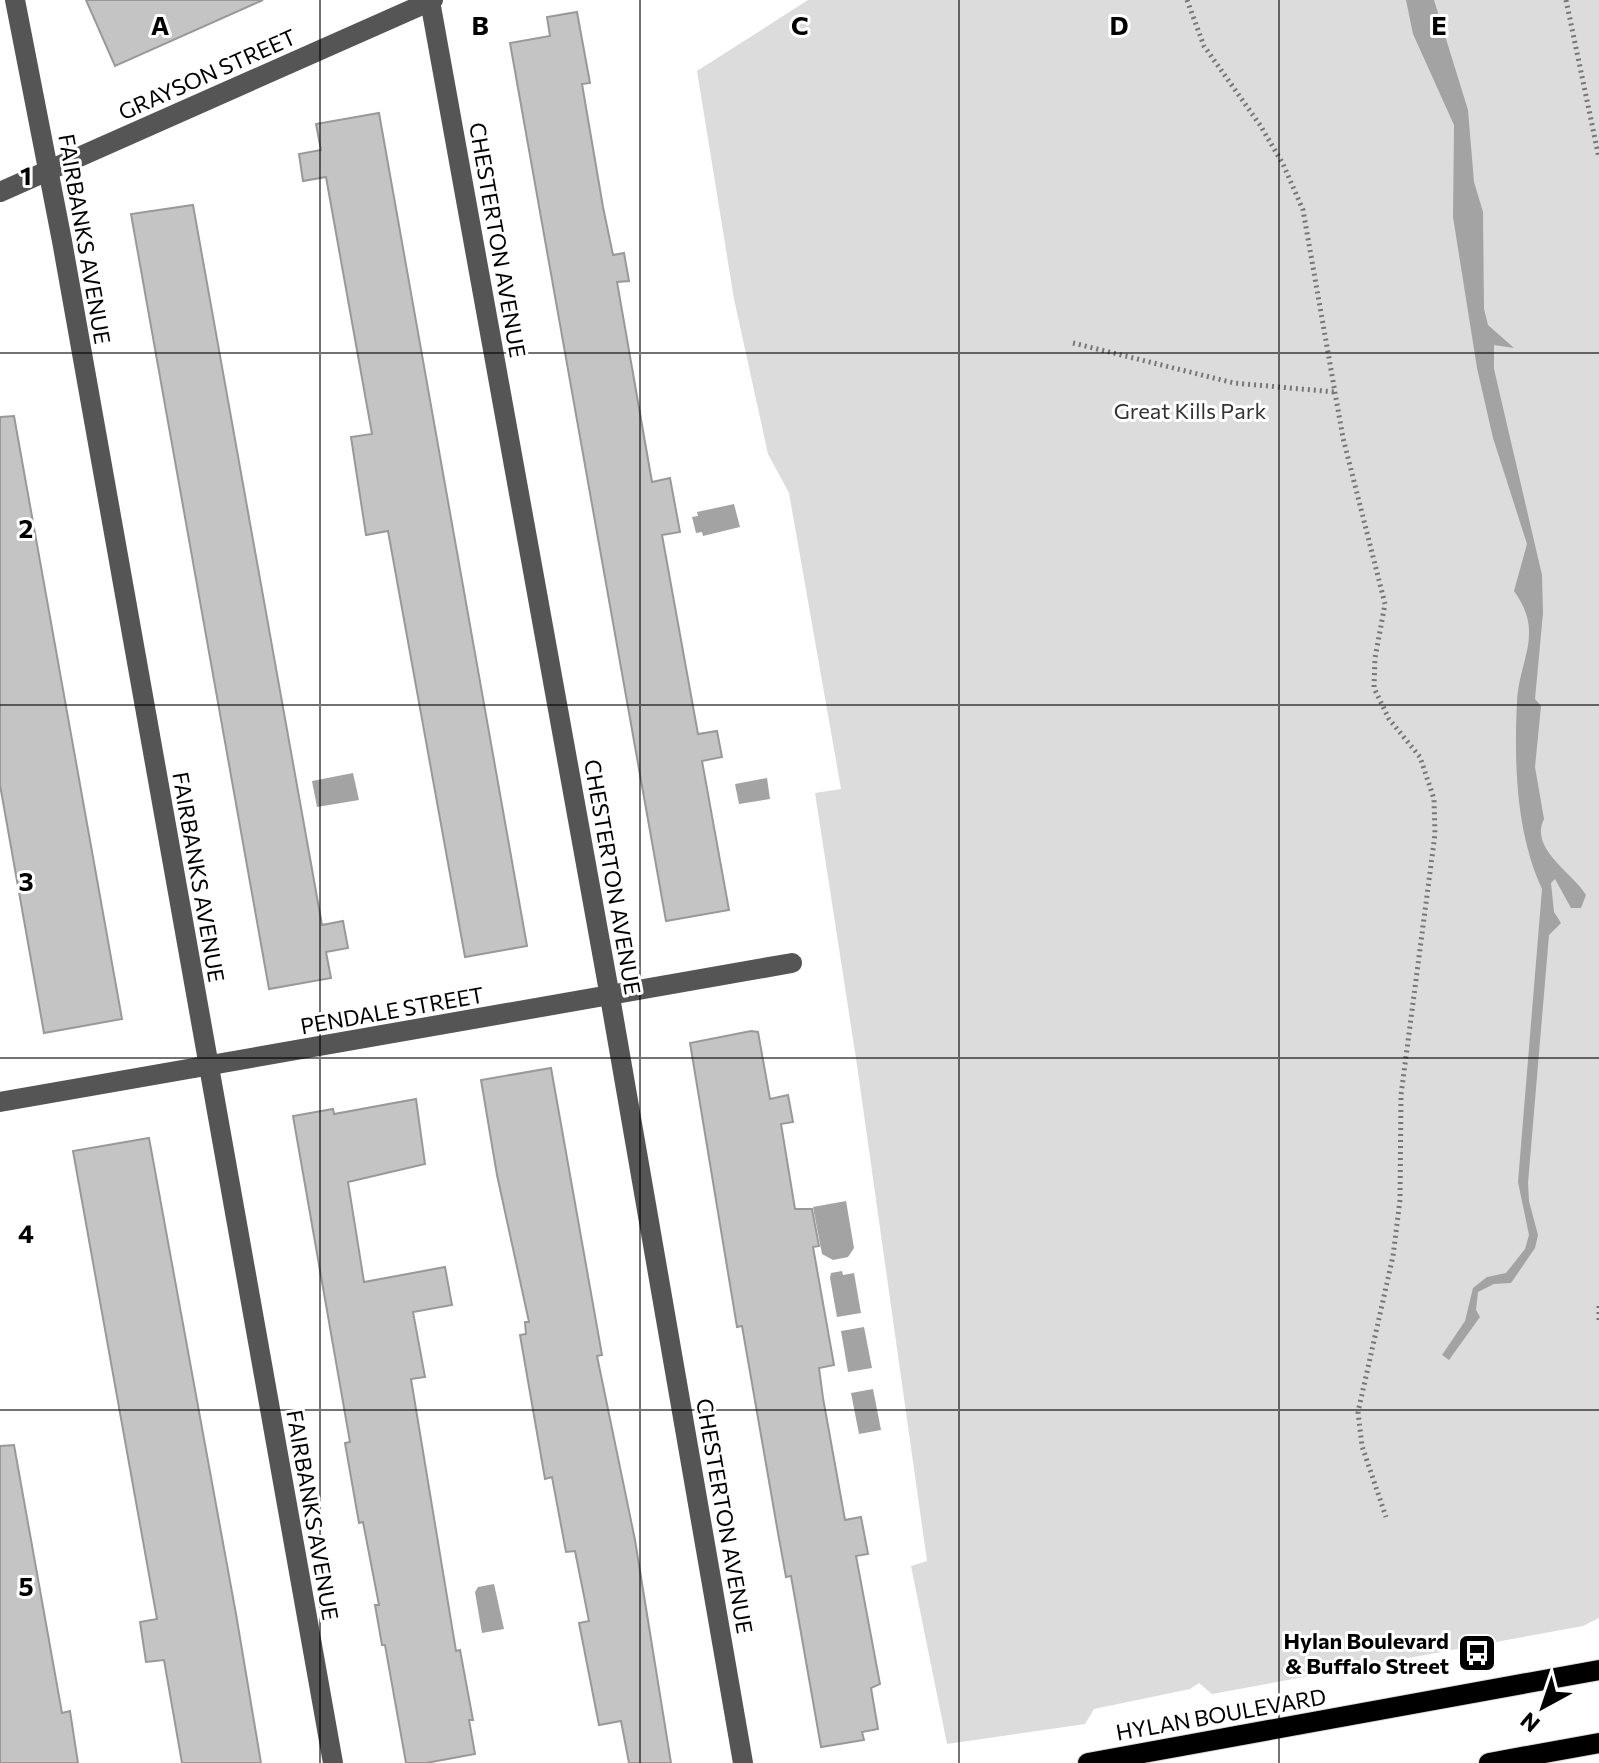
<svg xmlns="http://www.w3.org/2000/svg" width="1599" height="1763" font-family="Commissioner,sans-serif">
<rect width="100%" height="100%" fill="#fff"/>
<!-- green -->
<polygon fill="#dcdcdc" points="808,0 1599,0 1599,1618 1583,1626 1212,1694 1199,1683 1190,1689 1094,1709 1085,1724 947,1744 911,1566 927,1561 857,1065 815,793 841,789 789,493 768,454 734,299 697,71"/>
<!-- water -->
<g fill="#a3a3a3">
<path d="M1406 0H1434L1468 110 1474 182 1483 212 1484 309 1488 325 1514 348 1494 345V369L1542 575 1543 613 1535 699 1541 706 1535 767 1544 819C1529 849 1573 873 1586 895L1581 908H1571L1555 879 1551 883 1554 912 1561 923 1549 935 1528 1183 1529 1201 1538 1235 1535 1248 1511 1283 1494 1284 1478 1292 1476 1310 1480 1317 1449 1360 1442 1355 1465 1321 1473 1288 1487 1277 1506 1273 1525 1249 1529 1235 1518 1182 1542 889C1516 833 1514 763 1517 702 1519 658 1545 634 1514 591L1527 544 1493 438 1477 368 1453 217 1454 125 1413 34Z"/>
<polygon points="734,504 740,527 703,536 702,532 696,533 692,517 698,516 697,512"/>
<polygon points="353,773 359,800 317,807 312,781"/>
<polygon points="767,778 770,799 739,804 735,784"/>
<polygon points="846,1201 854,1248 848,1257 833,1260 822,1254 813,1207"/>
<polygon points="842,1271 843,1275 854,1273 861,1313 837,1317 830,1278 831,1273"/>
<polygon points="864,1327 872,1368 848,1372 841,1331"/>
<polygon points="873,1389 881,1430 859,1434 851,1393"/>
<polygon points="494,1584 504,1629 482,1633 475,1592 478,1587"/>
</g>
<!-- building -->
<g fill="#c4c4c4" stroke="#999" stroke-width="2">
<polygon points="86,0 263,0 115,66"/>
<polygon points="577,12 590,83 582,84 603,207 613,255 624,253 629,281 617,282 652,482 670,478 680,532 662,535 698,734 717,731 722,757 702,761 729,910 666,921 510,43 550,36 547,17"/>
<polygon points="379,113 527,946 465,957 388,531 366,535 351,437 372,434 326,177 303,181 299,154 321,150 316,124"/>
<polygon points="193,205 322,925 343,921 348,948 326,952 331,978 269,989 131,214"/>
<polygon points="14,416 122,1019 44,1033 0,785 0,417"/>
<polygon points="751,1031 758,1032 770,1099 788,1095 793,1122 781,1124 795,1209 812,1209 819,1246 813,1247 834,1365 819,1368 823,1398 845,1520 861,1517 868,1554 856,1556 880,1684 871,1688 878,1729 862,1732 864,1740 821,1747 791,1576 786,1577 778,1533 742,1326 737,1327 690,1043"/>
<polygon points="551,1068 602,1355 597,1356 635,1540 671,1763 629,1763 621,1721 599,1725 579,1623 589,1621 575,1551 566,1552 552,1477 545,1479 520,1335 526,1334 525,1322 529,1322 497,1175 481,1080"/>
<polygon points="416,1099 425,1164 348,1182 364,1282 445,1267 452,1305 413,1312 425,1377 411,1379 456,1651 460,1650 473,1720 469,1720 475,1754 426,1763 406,1763 385,1645 382,1645 375,1605 379,1605 363,1522 359,1523 345,1443 350,1442 293,1116 333,1109 334,1114"/>
<polygon points="149,1138 236,1614 261,1763 182,1763 164,1660 146,1662 140,1622 157,1619 73,1151"/>
<polygon points="14,1445 62,1713 70,1711 78,1763 0,1763 0,1446"/>
</g>
<g fill="none" stroke-linecap="round" stroke-linejoin="round">
<!-- major casing -->
<g stroke="#dbdbdb" stroke-width="22">
<g id="major">
<polyline points="1088,1763 1599,1670"/>
<polyline points="1489,1763 1599,1743"/>
</g>
</g>
<!-- path -->
<g stroke="#777" stroke-width="5" stroke-dasharray="2 4" stroke-linecap="butt">
<polyline points="1187,0 1204,46 1260,125 1283,164 1303,210 1343,438 1385,604 1375,658 1374,688 1389,719 1420,757 1434,799 1435,834 1401,1095 1400,1200 1393,1256 1358,1412 1362,1446 1386,1517"/>
<polyline points="1566,0 1599,158"/>
<polyline points="1073,343 1234,383 1335,392"/>
<polyline points="1599,1306 1599,1321"/>
</g>
<!-- minor -->
<g stroke="#555" stroke-width="20">
<polyline points="15,0 62,241 333,1763"/>
<polyline points="430,1 610,997 743,1763"/>
<polyline points="0,192 433,0"/>
<polyline points="0,1102 792,963"/>
</g>
<!-- major -->
<use href="#major" stroke="#000" stroke-width="20"/>
</g>
<!-- grid -->
<path fill="none" stroke="#000" stroke-width="2" stroke-opacity="0.55" d="M320 0V1763M640 0V1763M959 0V1763M1279 0V1763M0 353H1599M0 705H1599M0 1058H1599M0 1410H1599"/>
<!-- icons -->
<defs>
<g id="bus-square" transform="scale(2)"><rect x="-9" y="-9" width="18" height="18" rx="4" fill="#000" stroke="#fff"/><path d="M-5-6H5V4H4V6H2V4H-2V6H-4V4H-5ZM-3.5-4V0h7V-4ZM-3.5 1.2v1.5H-2V1.2ZM2 1.2v1.5H3.5V1.2Z" fill="#fff"/></g>
</defs>
<g fill-rule="evenodd">
<use href="#bus-square" x="1477" y="1653"/>
</g>
<g text-anchor="middle" dominant-baseline="central" stroke-width="6" stroke-linejoin="round" paint-order="stroke">
<!-- street labels -->
<g font-size="22" fill="#000" stroke="#fff">
<text transform="translate(207 74) rotate(-24)">GRAYSON STREET</text>
<text transform="translate(85 239) rotate(80)">FAIRBANKS AVENUE</text>
<text transform="translate(498 240) rotate(80)">CHESTERTON AVENUE</text>
<text transform="translate(199 877) rotate(80)">FAIRBANKS AVENUE</text>
<text transform="translate(613 877) rotate(80)">CHESTERTON AVENUE</text>
<text transform="translate(392 1010) rotate(-10)">PENDALE STREET</text>
<text transform="translate(313 1515) rotate(80)">FAIRBANKS AVENUE</text>
<text transform="translate(725 1516) rotate(80)">CHESTERTON AVENUE</text>
<text transform="translate(1221 1714) rotate(-10)">HYLAN BOULEVARD</text>
</g>
<!-- park labels -->
<g font-size="22" fill="#333" stroke="#fff">
<text x="1190" y="410">Great Kills Park</text>
</g>
<!-- poi labels -->
<g font-size="22" font-weight="bold" fill="#000" stroke="#fff" text-anchor="end">
<text x="1449" y="1640">Hylan Boulevard<tspan x="1449" dy="25">&amp; Buffalo Street</tspan></text>
</g>
</g>
<g font-size="26" text-anchor="middle" font-weight="bold" fill="#000" stroke="#fff" stroke-width="6" stroke-linejoin="round" paint-order="stroke">
<text x="160" y="35">A</text>
<text x="480" y="35">B</text>
<text x="800" y="35">C</text>
<text x="1119" y="35">D</text>
<text x="1439" y="35">E</text>
<text x="26" y="185">1</text>
<text x="26" y="538">2</text>
<text x="26" y="891">3</text>
<text x="26" y="1243">4</text>
<text x="26" y="1596">5</text>
</g>
<!-- north arrow -->
<g transform="translate(1543 1707) rotate(220)" stroke="#ffffff" stroke-width="6" paint-order="stroke">
<path d="M0-6L14 30L0 20L-14 30Z" fill="#000000"/>
<text y="-12" font-size="22" font-weight="bold" text-anchor="middle" fill="#000000">N</text>
</g>
</svg>
